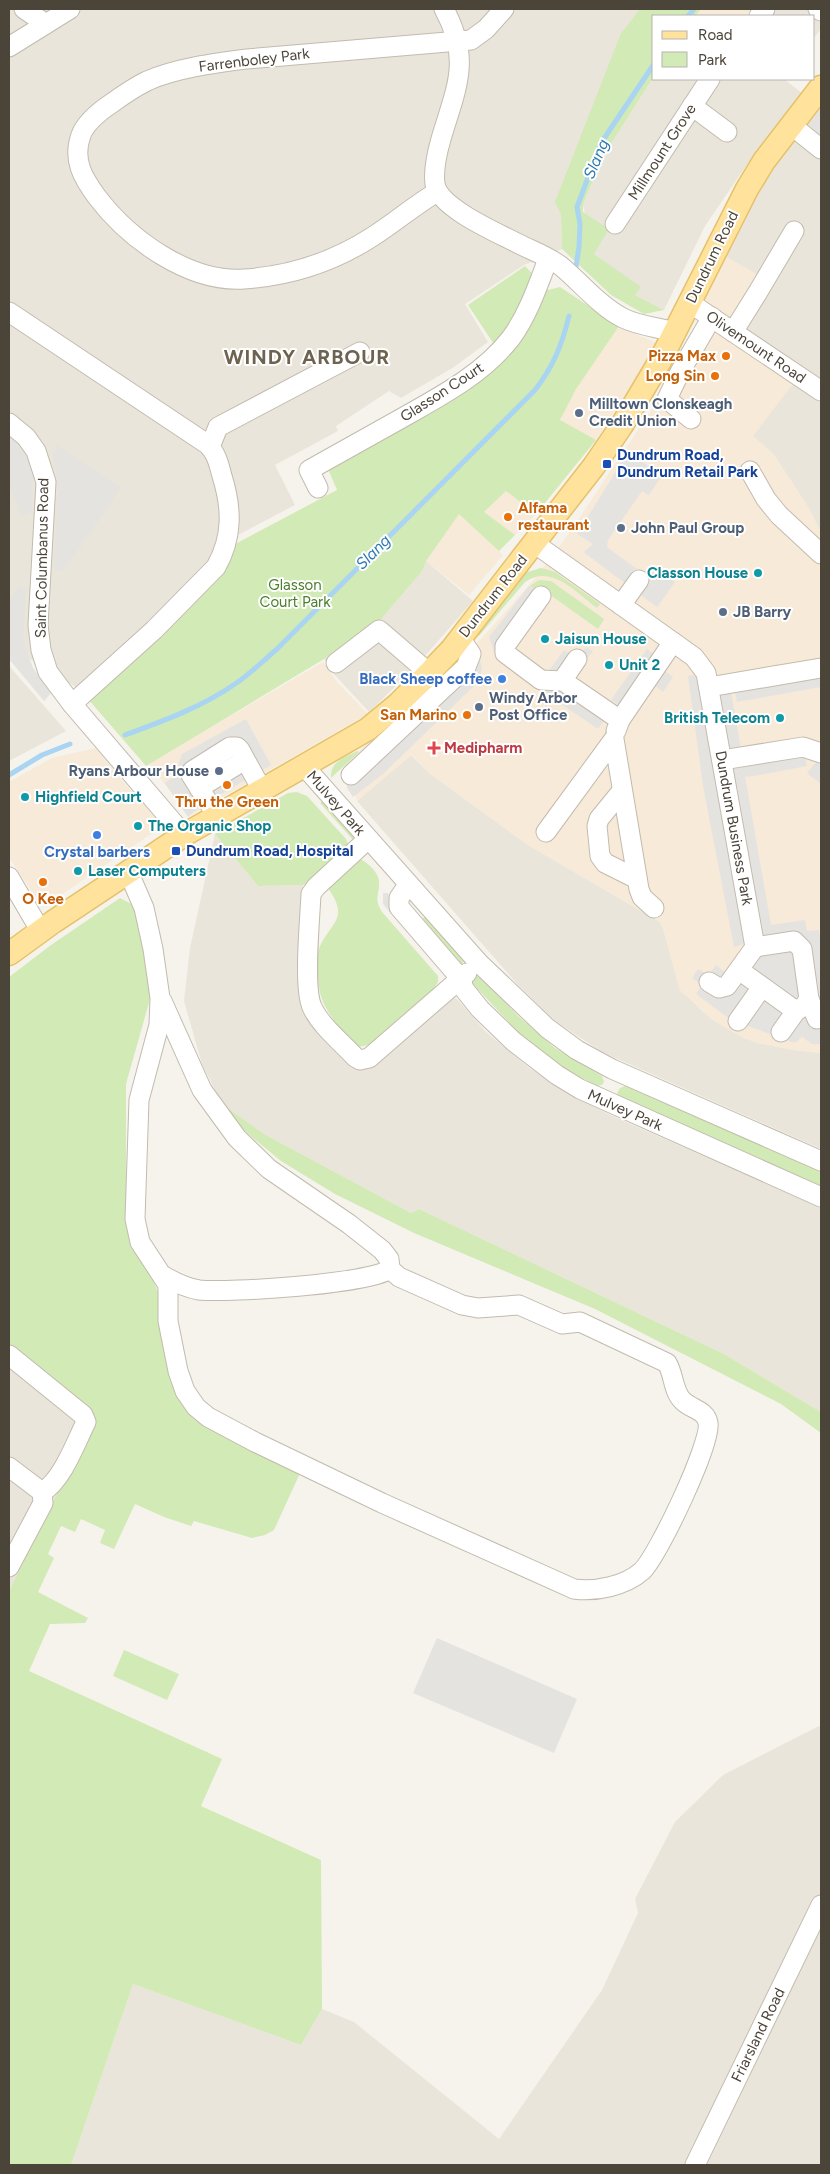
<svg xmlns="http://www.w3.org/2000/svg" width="830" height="2174" font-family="Figtree,sans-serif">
<rect width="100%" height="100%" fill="#f6f3ec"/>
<!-- residential -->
<g fill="#eae5da">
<polygon points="9,9 640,9 621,33 561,214 562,249 524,265 465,304 488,342 454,367 401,398 389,391 336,426 338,431 275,465 295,505 238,535 79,689 9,646"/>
<polygon points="757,9 821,9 821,29 814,38 814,16 751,16"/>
<polygon points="654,76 654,79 784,79 802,93 750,160 705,226 664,310 635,295 640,287 594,254 583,205 602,158"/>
<polygon points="797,137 821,154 821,532 808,507 774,455 753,436 802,370 740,328 772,283 726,257 759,193 775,166"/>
<polygon points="426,561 473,601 417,665 369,712 333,673 324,659 377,624 423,570"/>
<polygon points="9,666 66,731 9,761"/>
<polygon points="411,755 429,773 528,845 660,922 663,928 680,990 710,1018 733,1032 758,1043 794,1050 821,1053 821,1149 602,1052 555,1021 518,985 357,801"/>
<polygon points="215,834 258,886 303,885 304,1009 358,1069 362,1070 451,997 457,999 485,1031 528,1067 567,1093 608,1114 821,1208 821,1412 724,1354 419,1209 411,1213 264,1134 222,1104 202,1064 184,1001 190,948"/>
<polygon points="9,1345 94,1418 9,1591"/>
<polygon points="821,1725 821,2165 71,2165 133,1984 301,2045 322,2009 354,2022 499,2139 602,1990 638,1913 635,1899 675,1822 723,1775"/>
</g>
<!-- commercial -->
<g fill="#f7ead8">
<polygon points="701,9 757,9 751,16 695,16"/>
<polygon points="726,257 772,283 740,328 705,304 706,297"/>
<polygon points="700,321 793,384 753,436 774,455 808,507 821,532 821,1053 794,1050 758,1043 743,1038 710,1018 680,990 663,928 660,922 528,845 429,773 412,755 357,801 344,765 483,637 537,576 572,529 669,383"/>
<polygon points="617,327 658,343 596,440 561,423 562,415 574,386"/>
<polygon points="506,491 536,514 515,535 484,512"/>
<polygon points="459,513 503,555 469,595 426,561"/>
<polygon points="323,662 337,682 368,714 191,815 186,813 149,763"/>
<polygon points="96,748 121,780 155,816 157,830 49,903 40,904 9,857 9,782 52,758"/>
</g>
<!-- green -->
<g fill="#d2eab5">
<polygon points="640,9 701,9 695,16 654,16 654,76 602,158 583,205 583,212 609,229 594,254 641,287 635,295 664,310 644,314 611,295 562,249 561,214 555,202 621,33"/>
<polygon points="525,266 548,290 560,287 619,326 576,389 560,420 596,440 536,514 506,491 484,512 515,535 499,551 459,514 426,561 423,570 377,624 324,659 146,766 88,699 226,565 237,543 337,490 328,469 503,358 468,305"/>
<path d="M541 568 555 572 600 604 597 608C577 593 551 563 525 582L478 637 480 631 524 573Z"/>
<polygon points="539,580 551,581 604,619 598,629 549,594 546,597 530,586"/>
<path d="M357 751 359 752 331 778C330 761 344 758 357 751Z"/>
<polygon points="297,792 307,796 346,839 348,844 348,850 310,882 303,885 258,886 215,834 288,793"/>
<polygon points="323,801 356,838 354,841 320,803"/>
<path d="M357 858C365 860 378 871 379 881 380 895 373 897 382 912L438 976V982L432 991 369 1045 358 1047C350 1041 345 1035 339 1027 324 1007 318 997 318 971 317 965 316 958 318 952 326 924 353 921 327 887Z"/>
<polygon points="120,898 137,907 146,956 150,999 126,1084 126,1214 162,1302 172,1382 178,1398 195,1415 301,1471 274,1530 265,1535 252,1538 194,1521 191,1526 164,1517 135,1504 114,1549 100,1543 105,1530 81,1519 75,1532 61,1526 48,1554 54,1558 38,1592 88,1618 85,1623 50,1624 29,1671 222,1759 201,1806 321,1860 322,2009 301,2045 133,1984 71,2165 9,2165 9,1591 94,1418 9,1345 9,977 51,945"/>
<polygon points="428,914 465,960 461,965 418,923"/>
<polygon points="478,974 518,1016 555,1048 602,1076 604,1082 602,1085 597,1086 552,1061 523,1037 471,982 475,975"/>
<polygon points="625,1086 821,1171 821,1188 619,1098 617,1093 620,1088"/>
<polygon points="222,1104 264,1134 411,1213 419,1209 724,1354 821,1412 821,1433 781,1404 595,1309 414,1233 335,1194 281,1161 247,1133"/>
<polygon points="124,1650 179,1674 167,1700 113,1676"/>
</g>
<!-- parking -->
<g fill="#e5e3e0">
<polygon points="821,108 821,142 797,137"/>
<polygon points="9,436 25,453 33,474 32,513 22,517 9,485"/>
<polygon points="57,445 121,487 64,571 54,570 58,487 53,455"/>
<polygon points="628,452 662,475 649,495 642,491 608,540 607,546 608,548 649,578 656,569 675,582 657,607 586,554 584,552 593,544 577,534"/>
<polygon points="19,586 26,588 23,641 33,668 51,693 44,701 9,659 9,603"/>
<polygon points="529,586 546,599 510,651 545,676 564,650 577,658 586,647 593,651 572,680 613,708 598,729 554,699 494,652 489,637"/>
<polygon points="647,649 667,663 663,670 673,677 663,692 653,684 620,706 611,700"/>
<polygon points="479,655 482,669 479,681 384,773 353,797 347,788 347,779"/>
<polygon points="821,660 821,687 737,702 732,675"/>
<polygon points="699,674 731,691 741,749 801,740 807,766 748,777 745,776 771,925 805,920 807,931 819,930 821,944 821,1003 819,1003 821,1005 821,1044 812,1044 802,1037 795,1043 731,1020 696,994 702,985 692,978 698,969 708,975 716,965 725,972 718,983 745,944 734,947 703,786 688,676"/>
<polygon points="246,719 271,765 201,806 188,817 165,783 174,777 182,754"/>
<polygon points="821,756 821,784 807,773"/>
<polygon points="383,893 388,893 390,905 444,967 441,971 383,904"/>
<polygon points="437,1638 577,1699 554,1753 413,1693"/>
</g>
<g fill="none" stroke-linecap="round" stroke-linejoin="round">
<!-- stream -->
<g stroke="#a9d4f2" stroke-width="5">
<polyline points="688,16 694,9"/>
<polyline points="576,267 579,247 580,224 577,207 601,143 654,64"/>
<path d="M125 735C163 721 202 707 235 684 250 674 263 661 277 649L535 390C553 367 562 345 569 316"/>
<polyline points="9,775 42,755 70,744"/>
</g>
<!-- minor casing -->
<g stroke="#c2bbae" stroke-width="21">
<g id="minor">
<polyline points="24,9 46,24"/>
<path d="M444 9C472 60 456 88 441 139 437 153 433 169 435 184 439 208 498 233 519 244 533 251 550 257 562 267 582 284 600 306 623 318 639 326 657 327 674 332"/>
<polyline points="818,9 821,11"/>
<polyline points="759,16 765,9"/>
<polyline points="9,47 70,9"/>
<polyline points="692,106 727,132"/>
<polyline points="791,125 821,149"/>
<path d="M437 192C415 205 394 223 372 237 333 262 290 276 244 279 189 283 129 239 97 197 83 178 72 160 81 135 86 122 100 111 112 103 123 95 135 87 147 81 176 68 216 63 247 59L471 40 486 29 504 9"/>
<polyline points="615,224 710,79"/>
<polyline points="690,303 821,391"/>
<path d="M9 312 207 444C216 452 219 464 222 476 232 508 233 537 216 567L154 630 72 704"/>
<polyline points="733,332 758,292 794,231"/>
<polyline points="691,419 667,399 680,372 712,317"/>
<polyline points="9,423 26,437 36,451 46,482 38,625 41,650 48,672 72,704 184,835"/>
<polyline points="210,447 218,427 360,352"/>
<polyline points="750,471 766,499 779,515 821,554"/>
<path d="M318 488 309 470C340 453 371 435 402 418 441 396 483 374 511 338 528 315 538 285 548 259"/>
<polyline points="534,543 694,657 706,673 755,947"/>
<polyline points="541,596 505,646 505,653 541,680 563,681 620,720"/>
<polyline points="621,605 639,580"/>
<polyline points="336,663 379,630 429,673"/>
<polyline points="562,681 577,659"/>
<polyline points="709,687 821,668"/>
<polyline points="616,731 620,720 673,642"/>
<polyline points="722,760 803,747 821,753"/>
<polyline points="304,766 479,963 547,1028 577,1050 612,1069 821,1161"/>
<polyline points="351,775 466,667 471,654 460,638"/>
<polyline points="199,788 245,760"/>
<polyline points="621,792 599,819 597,826 600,856 605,863 637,879"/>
<polyline points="217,816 191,775 192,771 230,747 237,747 240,750 262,790"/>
<polyline points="546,832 614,739 639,889 642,897 654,908"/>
<path d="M368 839 316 887 311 894C310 919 303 987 312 1007 320 1025 341 1042 355 1057L360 1060 369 1058 467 973"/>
<path d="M128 871 144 908 153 949 160 998 159 1025 139 1100 135 1219 140 1242 168 1285V1321L178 1371 185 1391 196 1407 208 1417 255 1442 382 1503 574 1589C596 1592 625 1586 642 1571 658 1556 712 1442 708 1423 706 1410 691 1409 683 1401 673 1392 674 1374 667 1363L580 1322 562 1324 519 1305 478 1308 462 1305 399 1277 390 1269"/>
<polyline points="9,877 40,930"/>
<polyline points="408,885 399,898 399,907 461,979 464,989 480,1009 513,1041 557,1075 580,1089 821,1197"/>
<polyline points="755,947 794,941 802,949 809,999"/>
<polyline points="739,970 796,1011 804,1006 809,999 817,1019"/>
<polyline points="709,982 719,988 727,986 755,947"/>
<path d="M162 1001 202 1090 237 1138 269 1169 349 1224 382 1250 389 1259 390 1269C370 1284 229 1293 199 1290 186 1288 176 1283 164 1276"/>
<polyline points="738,1021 762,987"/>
<polyline points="781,1032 796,1011"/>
<path d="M9 1355 83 1415 86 1422C76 1442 62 1481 42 1492"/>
<polyline points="9,1467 42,1492 43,1503 9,1567"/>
<polyline points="695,2165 821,1905"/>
</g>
</g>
<!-- major casing -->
<g stroke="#e6c16a" stroke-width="25">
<polyline id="major" points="9,954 53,922 184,835 368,729 397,705 429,673 452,649 523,557 594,466 622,425 660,361 747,189 764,161 821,87"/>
</g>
<!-- minor -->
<use href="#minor" stroke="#fff" stroke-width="19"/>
<!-- major -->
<use href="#major" stroke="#ffe39c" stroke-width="22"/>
</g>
<!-- markers -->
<g fill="#e8710a" stroke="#fff" stroke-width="2">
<circle cx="726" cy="356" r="5"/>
<circle cx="715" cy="376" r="5"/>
<circle cx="508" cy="517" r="5"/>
<circle cx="467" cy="715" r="5"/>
<circle cx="227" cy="785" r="5"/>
<circle cx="43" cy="882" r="5"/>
</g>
<g fill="#5c6f8a" stroke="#fff" stroke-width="2">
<circle cx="579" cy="413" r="5"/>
<circle cx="621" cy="528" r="5"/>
<circle cx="723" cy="612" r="5"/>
<circle cx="479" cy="707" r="5"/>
<circle cx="219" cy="771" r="5"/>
</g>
<g fill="#1a4fb4" stroke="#fff" stroke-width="2">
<rect x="602" y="459" width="10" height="10" rx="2.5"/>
<rect x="171" y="846" width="10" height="10" rx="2.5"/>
</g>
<g fill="#0f9aa8" stroke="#fff" stroke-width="2">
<circle cx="758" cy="573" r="5"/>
<circle cx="545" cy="639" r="5"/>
<circle cx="609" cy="665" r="5"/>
<circle cx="780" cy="718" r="5"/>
<circle cx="25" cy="797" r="5"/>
<circle cx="138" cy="826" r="5"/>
<circle cx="78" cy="871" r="5"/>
</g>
<g fill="#3f7fe0" stroke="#fff" stroke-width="2">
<circle cx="502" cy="679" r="5"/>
<circle cx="97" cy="835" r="5"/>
</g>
<path fill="#e0444e" stroke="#fff" stroke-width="2" d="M431.5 740.5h5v5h5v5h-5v5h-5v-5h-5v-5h5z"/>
<g text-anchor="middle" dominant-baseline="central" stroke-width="4" stroke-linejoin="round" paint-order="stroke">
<!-- street labels -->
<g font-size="15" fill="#4b4439" stroke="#fff">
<text transform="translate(254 60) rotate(-7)">Farrenboley Park</text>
<text transform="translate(662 152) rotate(-57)">Millmount Grove</text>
<text transform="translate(712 257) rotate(-64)">Dundrum Road</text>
<text transform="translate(756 347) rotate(34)">Olivemount Road</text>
<text transform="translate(442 392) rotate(-33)">Glasson Court</text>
<text transform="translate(42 558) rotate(-89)">Saint Columbanus Road</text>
<text transform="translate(493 596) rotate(-52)">Dundrum Road</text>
<text transform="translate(336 803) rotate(49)">Mulvey Park</text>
<text transform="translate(734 828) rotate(80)">Dundrum Business Park</text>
<text transform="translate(625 1110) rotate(24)">Mulvey Park</text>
<text transform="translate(758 2035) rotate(-64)">Friarsland Road</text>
</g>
<!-- food labels -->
<g font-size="15" font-weight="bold" fill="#c56008" stroke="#fff" text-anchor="end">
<text x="716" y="356">Pizza Max</text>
<text x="705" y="376">Long Sin</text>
<text x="518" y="508" text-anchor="start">Alfama<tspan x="518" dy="17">restaurant</tspan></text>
<text x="457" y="715">San Marino</text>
<text x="227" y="802" text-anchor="middle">Thru the Green</text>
<text x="43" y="899" text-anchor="middle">O Kee</text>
</g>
<!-- service labels -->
<g font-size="15" font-weight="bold" fill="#4e5e75" stroke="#fff" text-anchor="start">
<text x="589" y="404">Milltown Clonskeagh<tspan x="589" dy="17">Credit Union</tspan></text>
<text x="631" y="528">John Paul Group</text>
<text x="733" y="612">JB Barry</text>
<text x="489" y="698">Windy Arbor<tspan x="489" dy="17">Post Office</tspan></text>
<text x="209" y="771" text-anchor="end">Ryans Arbour House</text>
</g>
<!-- transit labels -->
<g font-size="15" font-weight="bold" fill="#164399" stroke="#fff" text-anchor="start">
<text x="617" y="455">Dundrum Road,<tspan x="617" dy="17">Dundrum Retail Park</tspan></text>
<text x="186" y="851">Dundrum Road, Hospital</text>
</g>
<!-- culture labels -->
<g font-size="15" font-weight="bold" fill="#0d838f" stroke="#fff" text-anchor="start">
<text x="748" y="573" text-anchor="end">Classon House</text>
<text x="555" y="639">Jaisun House</text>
<text x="619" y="665">Unit 2</text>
<text x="770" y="718" text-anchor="end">British Telecom</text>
<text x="35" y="797">Highfield Court</text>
<text x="148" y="826">The Organic Shop</text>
<text x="88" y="871">Laser Computers</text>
</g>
<!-- park labels -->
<g font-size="15" fill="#4a7f2a" stroke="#fff">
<text x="295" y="585">Glasson<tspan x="295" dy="17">Court Park</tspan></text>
</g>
<!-- shop labels -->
<g font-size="15" font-weight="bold" fill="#366cbe" stroke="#fff" text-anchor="end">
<text x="492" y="679">Black Sheep coffee</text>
<text x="97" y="852" text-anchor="middle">Crystal barbers</text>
</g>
<!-- health labels -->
<g font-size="15" font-weight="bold" fill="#be3a42" stroke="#fff" text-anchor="start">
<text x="444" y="748">Medipharm</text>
</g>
<!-- water labels -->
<g font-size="16" font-style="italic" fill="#2e7ab2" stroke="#fff">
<text transform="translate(596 159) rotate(-67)">Slang</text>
<text transform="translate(373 552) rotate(-45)">Slang</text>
</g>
<!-- district labels -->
<g font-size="20" font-weight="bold" letter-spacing="1" fill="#6e6250" stroke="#fff">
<text x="307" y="357">WINDY ARBOUR</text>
</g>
</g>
<!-- border -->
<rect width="830" height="2174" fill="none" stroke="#4b4439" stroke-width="20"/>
<!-- legend -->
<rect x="652" y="15" width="162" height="65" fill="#ffffff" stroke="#b7b4b0"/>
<rect x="662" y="31" width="25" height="8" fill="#ffe39c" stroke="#b7b4b0"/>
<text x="698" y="40" font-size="15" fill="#4b4439">Road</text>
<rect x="662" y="52" width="25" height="15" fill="#d2eab5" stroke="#b7b4b0"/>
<text x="698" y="65" font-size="15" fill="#4b4439">Park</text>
</svg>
